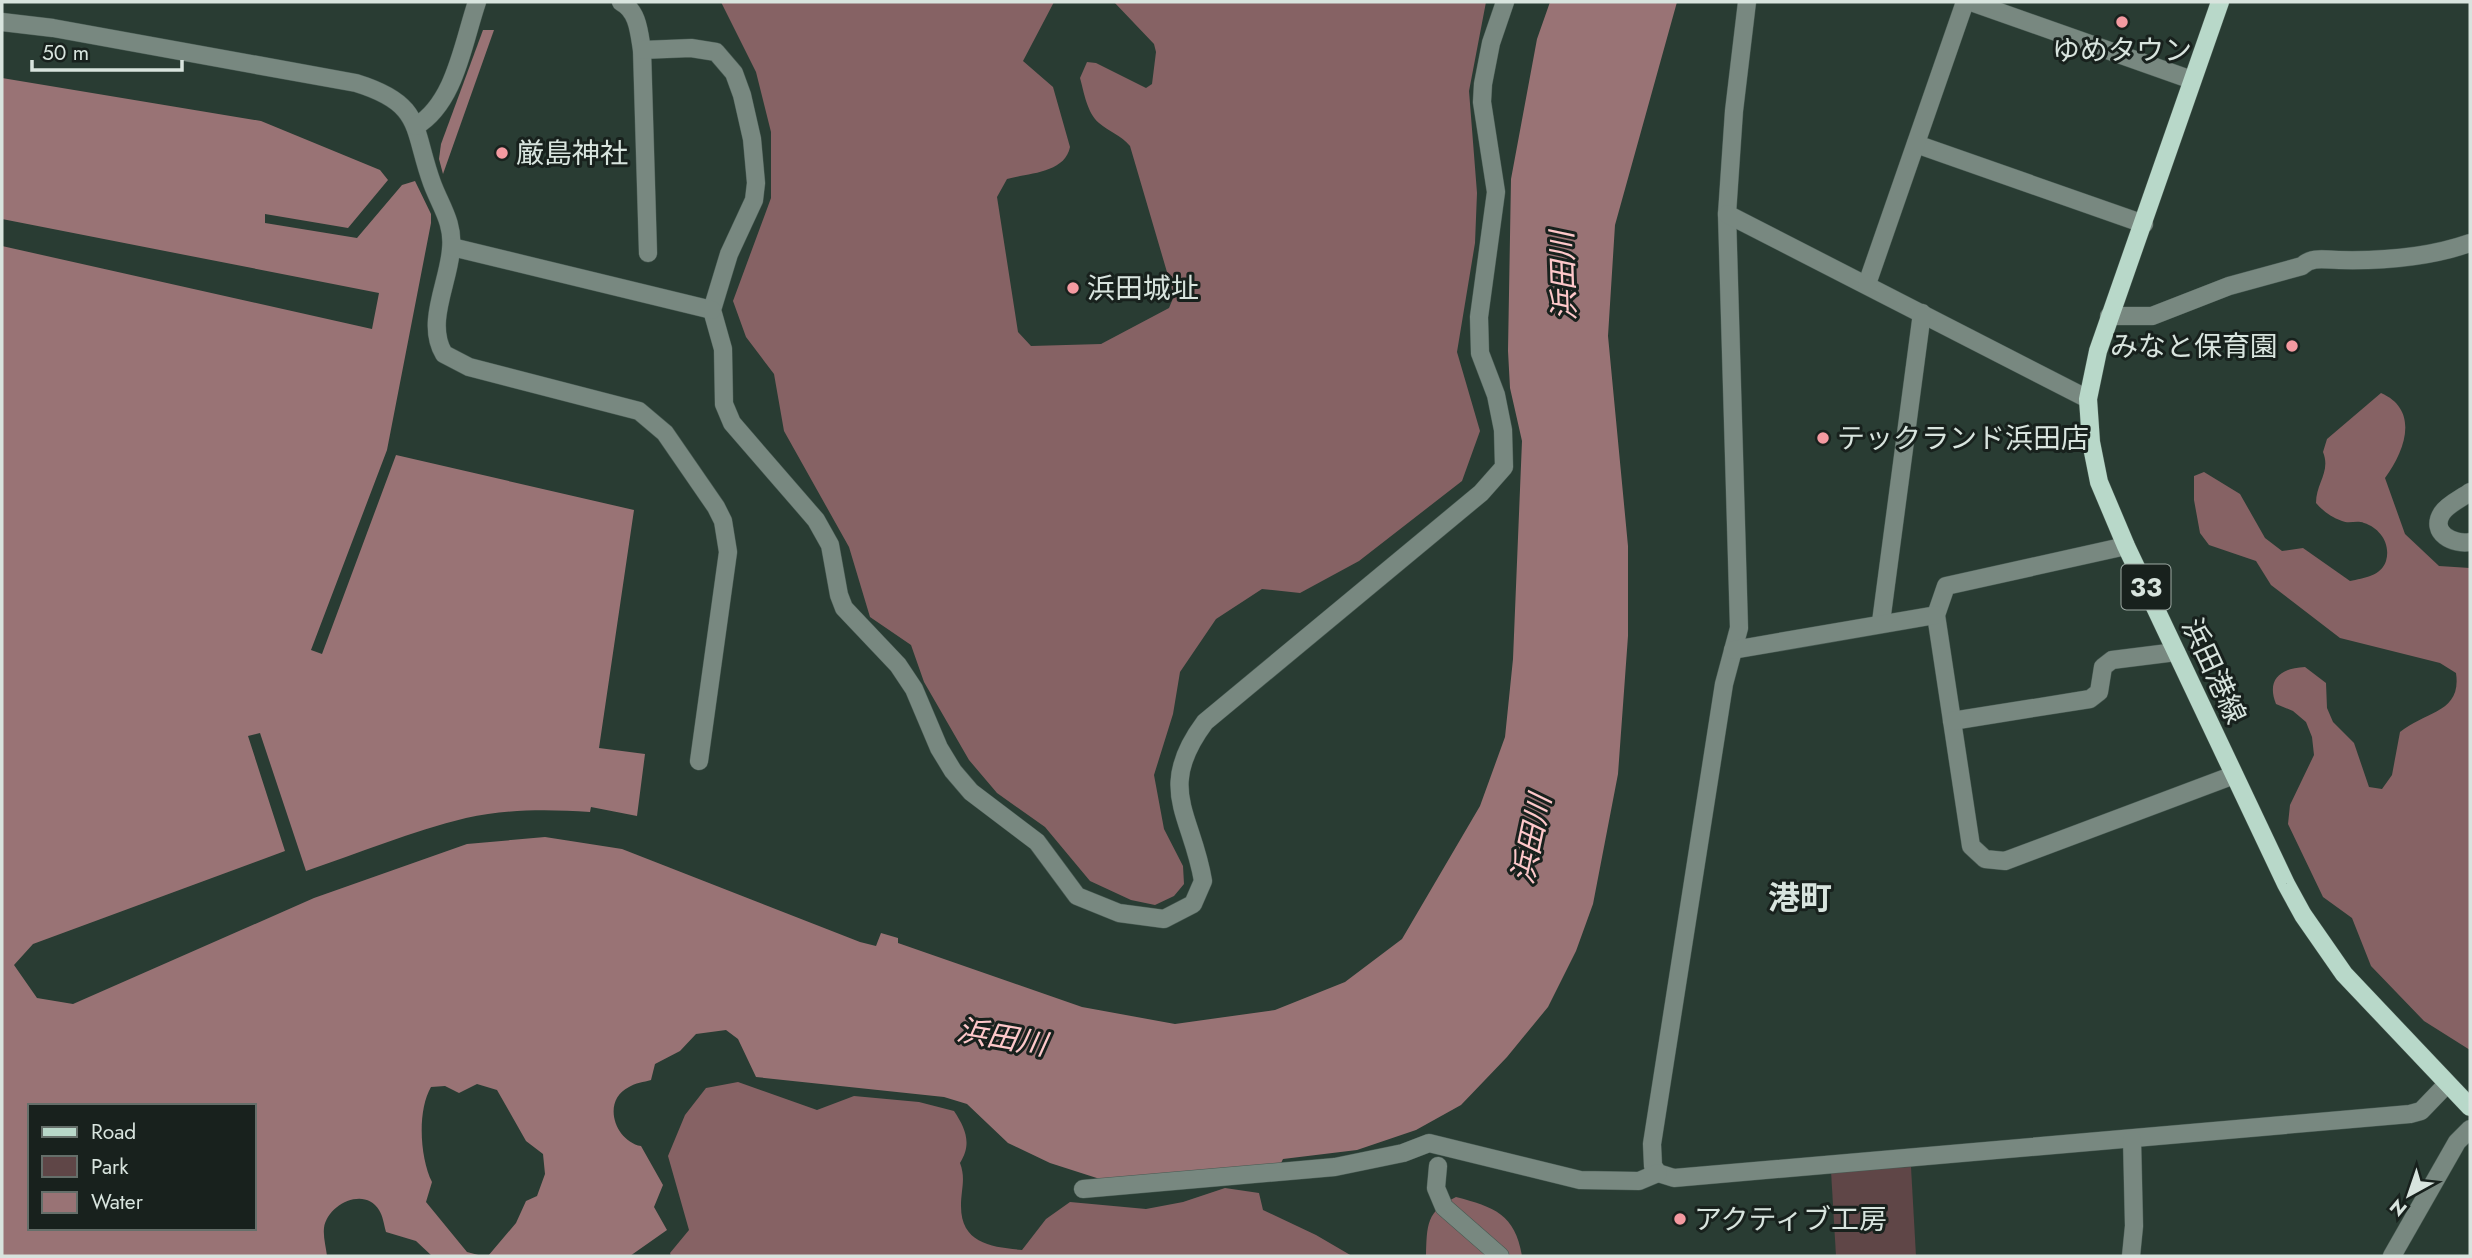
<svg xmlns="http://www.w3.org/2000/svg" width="2472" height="1258" font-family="Jost,'Noto Sans JP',sans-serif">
<rect width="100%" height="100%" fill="#293c33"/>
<!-- green -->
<polygon fill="#5f4647" points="1911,1167 1916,1256 1836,1256 1831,1171"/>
<!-- forest -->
<g fill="#866264">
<path d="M721 2H1054L1023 61 1053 87 1070 147C1065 173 1029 173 1007 179L997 197 1018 332 1031 346 1101 344 1169 308 1174 296 1130 146C1121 135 1109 132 1099 123 1087 113 1084 92 1080 78L1087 62 1096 63 1146 88 1152 84 1156 52 1154 44 1114 2H1486L1469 91 1477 193 1475 243 1457 352 1480 431 1462 481 1359 561 1300 593 1262 589 1216 619 1180 672 1173 714 1154 775 1164 829 1183 866 1184 884 1174 896 1155 905 1131 900 1090 881 1045 827 997 793 969 760 924 682 911 645 870 617 849 547 784 431 774 374 746 337 733 301 771 198V132L756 72Z"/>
<path d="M2381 393C2420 410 2405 451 2385 478L2405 534 2439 566 2470 568V1050L2424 1021 2371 966 2352 918 2323 897 2288 824 2290 805 2314 755 2312 737 2306 722 2293 711 2276 704C2266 679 2281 668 2305 667L2326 683 2327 708 2333 722 2354 743 2369 787 2382 789 2392 775 2400 732C2425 711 2462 713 2456 673L2440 663 2340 638 2271 585 2256 561 2209 545 2200 533 2194 500V476L2204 472 2240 494 2265 538 2282 551 2303 548 2350 581C2364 578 2381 576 2386 561 2391 544 2380 528 2364 523 2357 520 2349 524 2342 521 2331 517 2323 511 2316 503 2316 483 2331 472 2323 452L2327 439Z"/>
<path d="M738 1082 817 1110 854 1096 919 1102 954 1111C966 1129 972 1144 960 1163 966 1179 961 1189 961 1206 961 1244 992 1247 1022 1250L1046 1219 1070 1202 1146 1209 1183 1202 1225 1188 1259 1193 1263 1210 1316 1235 1352 1256H671L670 1253 689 1230 668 1156 685 1115 706 1088Z"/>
<path d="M1456 1197C1494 1207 1515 1214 1522 1256H1426C1427 1225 1426 1211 1456 1197Z"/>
</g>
<!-- water -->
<g fill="#997375" fill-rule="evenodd">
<path d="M1550 2H1677L1615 225 1608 336 1628 546V636L1618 774 1593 904 1576 951 1548 1007 1507 1057 1461 1105 1416 1130 1357 1150 1283 1159 1280 1165 1103 1180 1050 1163 1008 1143 967 1104 944 1097 756 1077 738 1039 726 1030 696 1034 680 1051 655 1064 651 1080C644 1082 635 1083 629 1087 601 1101 615 1141 641 1146L663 1185 654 1207 667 1230 630 1256H488L516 1223 526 1201 537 1196 545 1174 543 1154 526 1141 497 1090 477 1084 459 1093 445 1086 431 1087C417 1111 420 1158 432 1182L426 1202 467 1252 482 1256H432L416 1241 386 1232C384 1225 383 1216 379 1210 365 1186 327 1204 324 1228 323 1237 326 1247 327 1256H2V246L372 329 379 293 2 219V78L261 121 380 170 388 180 348 228 265 214V223L357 238 402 185 415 181 431 214V223L387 450 311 650 322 654 396 455 634 510 599 748 645 754 637 816 591 807 590 812C548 809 507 809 466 818 412 831 359 853 306 871L260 733 248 736 285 851 33 944 14 965 37 998 73 1004 314 898 467 844 545 837 622 849 860 942 876 946 881 933 898 938V943L1082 1007 1175 1024 1275 1010 1345 982 1402 939 1480 806 1505 737 1513 659 1522 441 1510 388 1508 351 1511 179 1537 39ZM30 1106H254V1228H30Z"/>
<polygon points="483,30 494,30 443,174 439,159 441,144"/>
</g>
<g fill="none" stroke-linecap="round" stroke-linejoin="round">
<!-- minor casing -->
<g stroke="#485a52" stroke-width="19">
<g id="minor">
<path d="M621 2C638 11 639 32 642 50L648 253"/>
<polyline points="1747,2 1734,111 1727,214 1739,628 1724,684 1652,1144 1653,1166 1658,1173 1674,1178 2410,1114 2421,1111 2447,1084"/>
<polyline points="1971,2 2192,80"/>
<path d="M2 22 53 28 356 83C424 104 412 128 432 183 440 205 454 223 451 249 449 282 425 323 444 354L469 367 639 411 665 433 716 507 723 521 728 552 699 761"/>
<path d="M642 50 691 48 716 52 734 73 742 95 752 139 756 183 754 200 729 254 712 310 723 349 724 404 732 423 816 520 830 545 839 595 844 608 898 665 914 689 939 748 953 771 971 792 1037 842 1077 896 1119 913 1164 919 1193 904 1203 881C1192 814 1155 789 1205 722L1481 493 1504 467 1503 430 1496 395 1480 353 1479 317 1496 192 1482 102 1483 84 1491 43 1505 2"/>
<path d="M416 126C455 103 463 43 477 2"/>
<polyline points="1916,144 2144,224"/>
<polyline points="1727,214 2088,399"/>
<polyline points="452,247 712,310"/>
<polyline points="1867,284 1965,2"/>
<path d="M2109 316H2152L2229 286 2302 266C2312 256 2326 260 2339 260 2382 261 2430 257 2470 243"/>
<path d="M2470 492C2462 498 2448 504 2442 513 2429 533 2454 545 2470 542"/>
<polyline points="2126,546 1946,586 1936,615 1971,846 1985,859 2005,861 2234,775"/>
<polyline points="1881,622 1922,313"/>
<polyline points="1733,650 1936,615"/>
<polyline points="1952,721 2090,699 2099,692 2103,667 2112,660 2176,652"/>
<polyline points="1438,1166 1436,1188 1444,1207 1500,1256"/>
<polyline points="1083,1189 1335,1167 1403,1153 1429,1143 1580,1180 1639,1181 1658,1173"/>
<polyline points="2131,1256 2134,1226 2132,1139"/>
<polyline points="2392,1256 2457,1142 2470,1129"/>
</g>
</g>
<!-- major casing -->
<g stroke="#485a52" stroke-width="19">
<polyline id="major" points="2220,2 2098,351 2088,399 2091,442 2099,482 2126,546 2286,884 2303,915 2344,974 2470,1107"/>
</g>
<!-- minor -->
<use href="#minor" stroke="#788880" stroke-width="18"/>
<!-- major -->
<use href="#major" stroke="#b8d8c9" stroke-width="18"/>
</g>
<!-- markers -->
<g fill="#f49aa1" stroke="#18211d" stroke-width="2.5">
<circle cx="2122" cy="22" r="7"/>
<circle cx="502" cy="153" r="7"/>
<circle cx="1073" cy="288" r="7"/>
<circle cx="2292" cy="346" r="7"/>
<circle cx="1823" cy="438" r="7"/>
<circle cx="1680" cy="1219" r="7"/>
</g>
<g text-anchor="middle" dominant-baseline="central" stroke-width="6" stroke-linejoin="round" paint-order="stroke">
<!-- shield labels -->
<rect fill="#18211d" stroke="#9eaaa4" stroke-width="2" x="2121.5" y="564.5" width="49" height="45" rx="5"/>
<g font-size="26" font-weight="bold" fill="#d8e4de">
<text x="2146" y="587">33</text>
</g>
<!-- poi labels -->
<g font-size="28" fill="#d8e4de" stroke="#18211d" text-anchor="start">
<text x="2122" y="50" text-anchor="middle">ゆめタウン</text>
<text x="516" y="153">厳島神社</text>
<text x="1087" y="288">浜田城址</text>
<text x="2278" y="346" text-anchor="end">みなと保育園</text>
<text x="1837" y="438">テックランド浜田店</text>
<text x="1694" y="1219">アクティブ工房</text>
</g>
<!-- street labels -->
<g font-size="28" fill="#d8e4de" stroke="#18211d">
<text transform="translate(2214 671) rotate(65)">浜田港線</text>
</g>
<!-- water labels -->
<g font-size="30" font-style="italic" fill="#fec8ca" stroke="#18211d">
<text transform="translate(1563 276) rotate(-92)">浜田川</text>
<text transform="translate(1531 839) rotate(-78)">浜田川</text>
<text transform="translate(1002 1037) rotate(10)">浜田川</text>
</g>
<!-- quarter labels -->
<g font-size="32" font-weight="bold" fill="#d8e4de" stroke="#18211d">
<text x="1800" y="898">港町</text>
</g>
</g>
<!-- border -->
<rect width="2472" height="1258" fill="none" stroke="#d8e4de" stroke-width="7"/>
<!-- legend -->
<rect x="28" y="1104" width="228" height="126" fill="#18211d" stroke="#656f6a" stroke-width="2"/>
<rect x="42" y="1127" width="35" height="10" fill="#b8d8c9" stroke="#656f6a" stroke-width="2"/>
<text x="91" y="1139" font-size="21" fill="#d8e4de">Road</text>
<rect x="42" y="1156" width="35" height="21" fill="#5f4647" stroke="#656f6a" stroke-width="2"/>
<text x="91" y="1174" font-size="21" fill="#d8e4de">Park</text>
<rect x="42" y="1192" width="35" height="21" fill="#997375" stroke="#656f6a" stroke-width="2"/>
<text x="91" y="1209" font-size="21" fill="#d8e4de">Water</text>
<!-- north arrow -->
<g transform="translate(2409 1195) rotate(220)" stroke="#18211d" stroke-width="5" paint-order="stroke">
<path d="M0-5L12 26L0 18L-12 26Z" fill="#d8e4de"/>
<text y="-10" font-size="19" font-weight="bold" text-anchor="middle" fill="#d8e4de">N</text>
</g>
<!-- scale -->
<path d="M32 60v10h150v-10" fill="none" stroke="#d8e4de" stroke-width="3.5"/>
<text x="42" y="60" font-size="21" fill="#d8e4de" stroke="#18211d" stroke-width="5" paint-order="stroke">50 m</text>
</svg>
